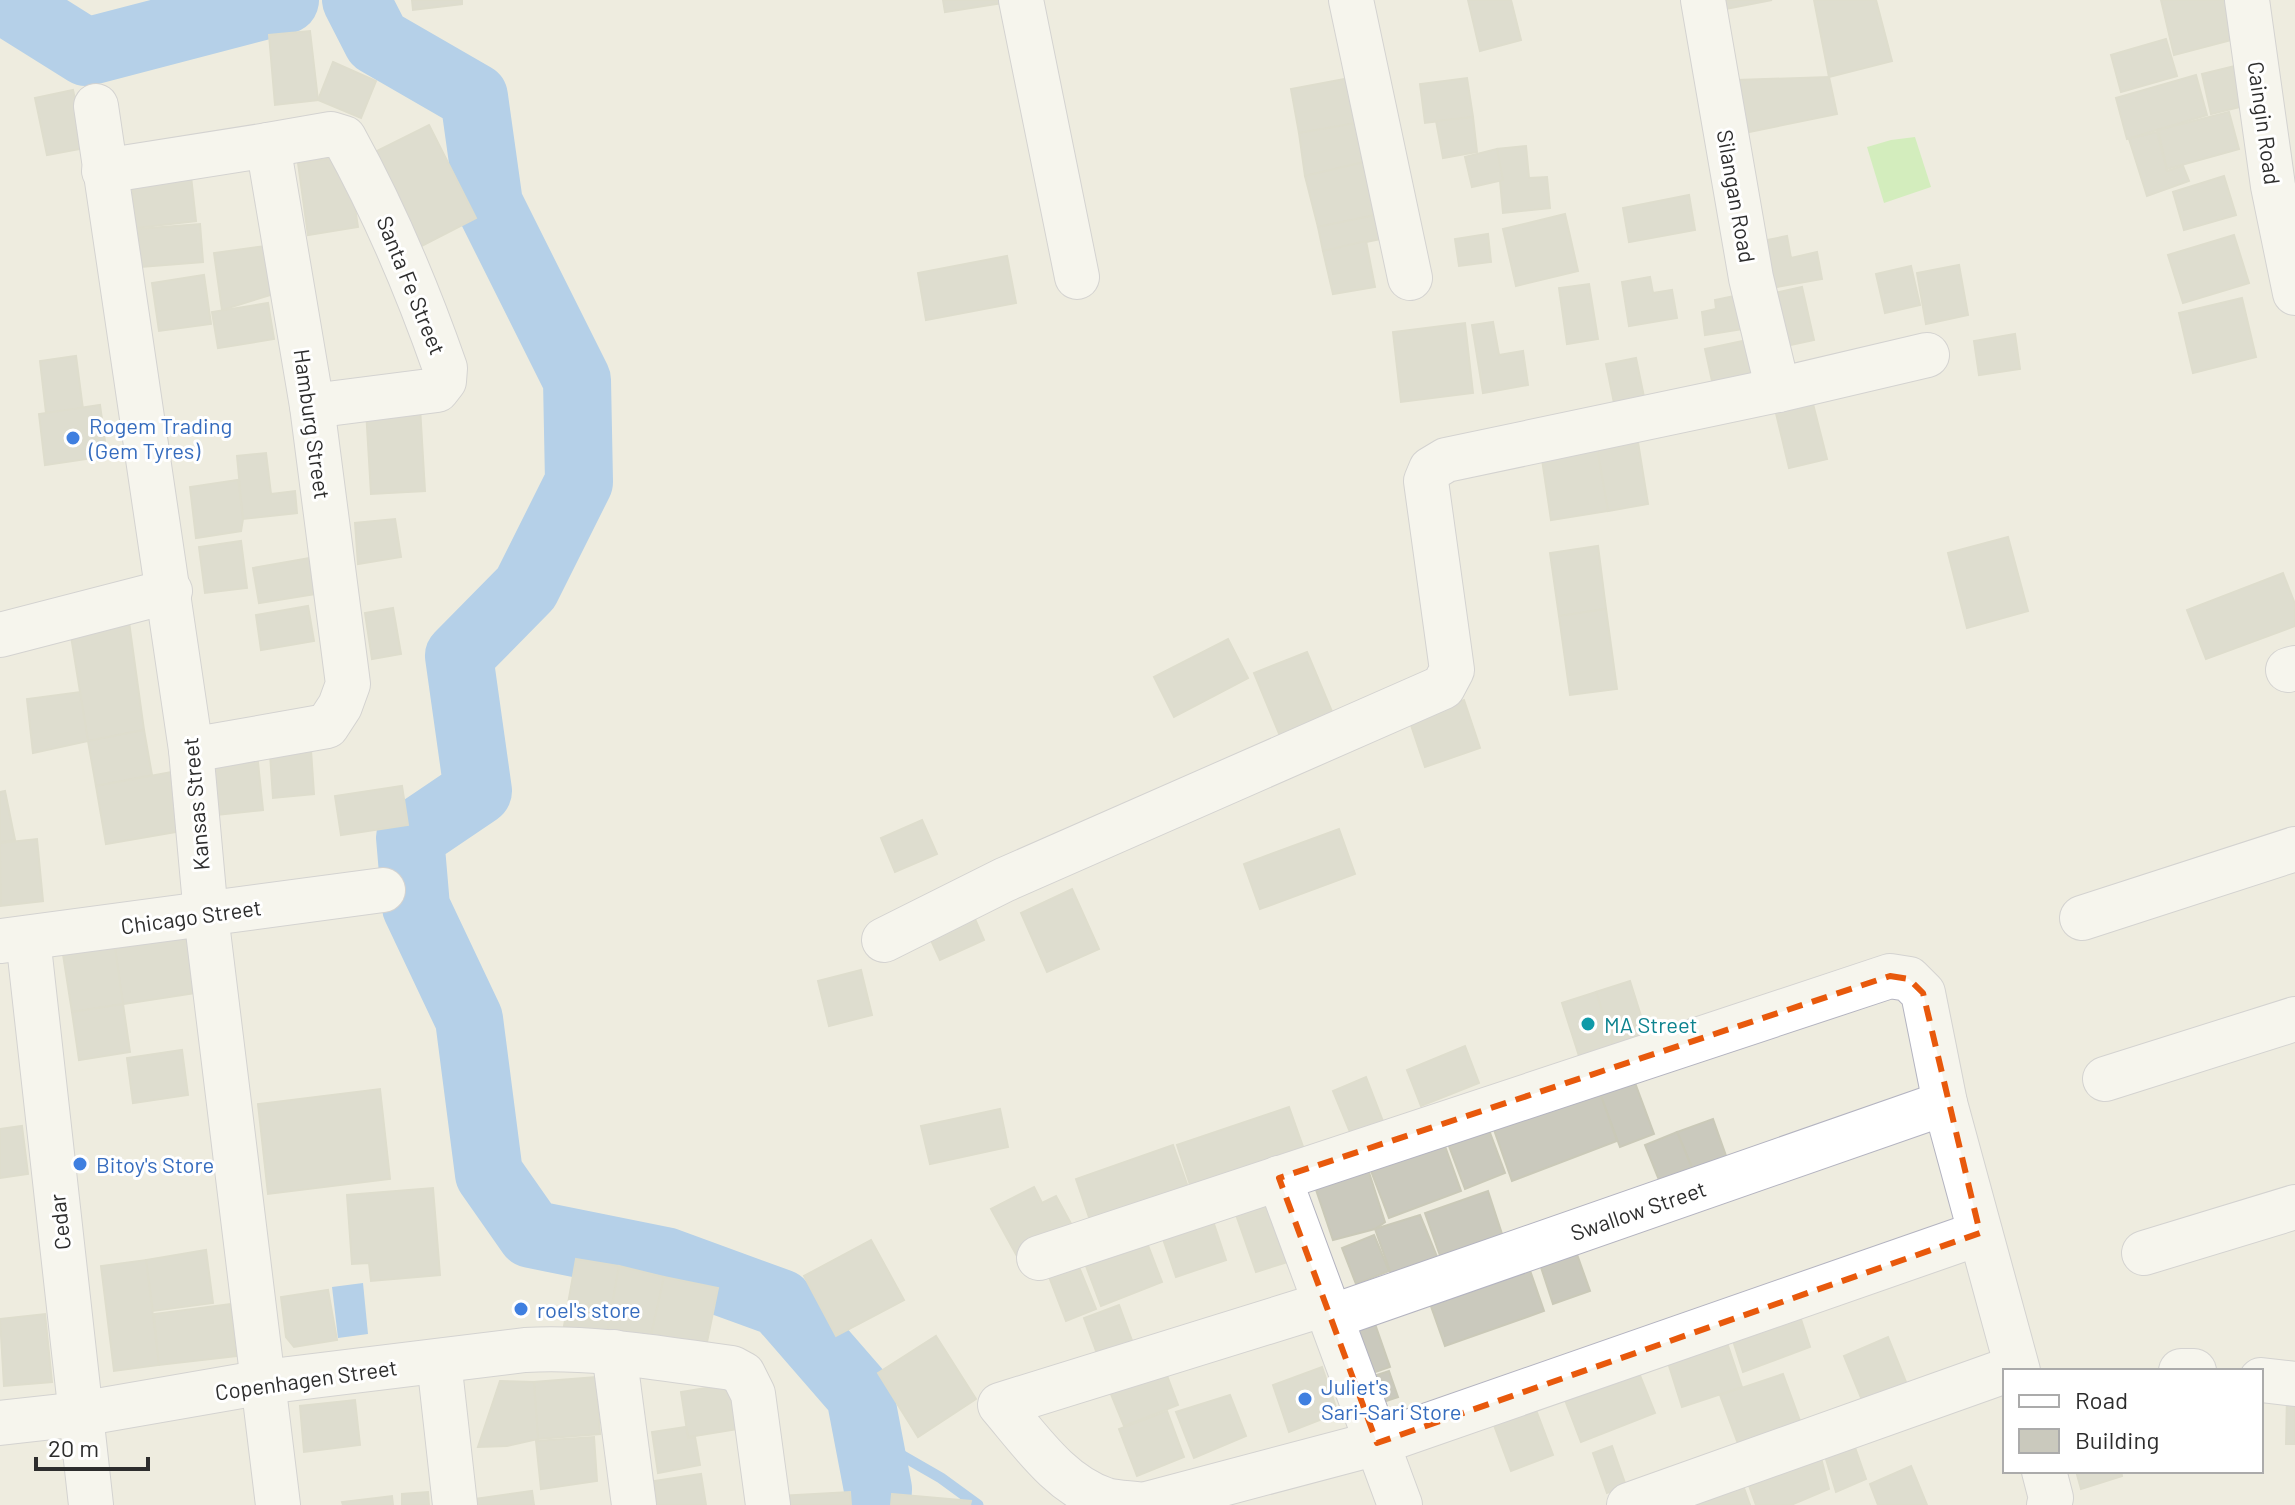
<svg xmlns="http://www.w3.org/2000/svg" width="2295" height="1505" font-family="Barlow,sans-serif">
<rect width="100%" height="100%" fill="#eeecdf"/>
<!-- pitch -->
<polygon fill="#b1ee96" points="1915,137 1931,187 1884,203 1867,147 1891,140"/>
<!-- water -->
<polygon fill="#6fadf3" points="363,1283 368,1334 338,1338 332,1287"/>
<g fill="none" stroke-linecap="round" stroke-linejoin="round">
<!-- stream -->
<polyline stroke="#6fadf3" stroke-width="11" points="868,1436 941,1478 978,1505"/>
<!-- river -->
<g stroke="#6fadf3" stroke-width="68">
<polyline points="3,0 86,52 285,0"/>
<polyline points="356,0 377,41 474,97 489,204 577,380 579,482 526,588 459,656 478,791 410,837 416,907 469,1019 489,1174 531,1234 665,1261 780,1303 860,1395 878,1489 877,1505"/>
</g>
</g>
<!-- building -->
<g fill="#cac9bd" stroke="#cac9b8" stroke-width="2">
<polygon points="412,0 462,0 462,4 413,10"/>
<polygon points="943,0 1002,0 1003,3 945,12"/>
<polygon points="1468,0 1511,0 1521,40 1480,51"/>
<polygon points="1712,0 1772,0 1715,11"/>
<polygon points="1814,0 1876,0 1892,61 1829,77"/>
<polygon points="2161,0 2225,0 2235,39 2174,55"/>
<polygon points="310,31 318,100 275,105 269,35"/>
<polygon points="2166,39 2177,76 2121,92 2111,55"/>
<polygon points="333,62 376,81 361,118 318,100"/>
<polygon points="2239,65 2248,105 2211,114 2202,74"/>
<polygon points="1366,75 1374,120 1299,133 1291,89"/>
<polygon points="2196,75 2207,115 2127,139 2116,98"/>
<polygon points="1829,77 1837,114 1749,132 1737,80"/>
<polygon points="1467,78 1473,117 1425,123 1420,84"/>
<polygon points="73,90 85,148 47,155 35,98"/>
<polygon points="2229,112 2239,149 2167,169 2158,130"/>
<polygon points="1473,117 1477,152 1443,158 1436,121"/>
<polygon points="1374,120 1381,158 1305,176 1299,133"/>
<polygon points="429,125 476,218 414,250 367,156"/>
<polygon points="2157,132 2167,171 2183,166 2189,181 2147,196 2129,139"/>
<polygon points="1526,146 1529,178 1547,177 1550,208 1503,213 1497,149"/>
<polygon points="1497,149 1503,180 1472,187 1465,157"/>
<polygon points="347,156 358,227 308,235 298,163"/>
<polygon points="1381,158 1390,212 1318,227 1305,176"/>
<polygon points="190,167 196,221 136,228 131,174"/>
<polygon points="2224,176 2236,215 2184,230 2173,192"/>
<polygon points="1689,195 1695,230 1629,242 1623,208"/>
<polygon points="1390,212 1395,236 1323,251 1318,227"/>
<polygon points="1565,214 1578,271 1516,286 1503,229"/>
<polygon points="200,224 203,262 141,267 138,229"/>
<polygon points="1488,234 1491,262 1459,266 1455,239"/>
<polygon points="2234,235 2249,283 2183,303 2168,255"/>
<polygon points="1787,236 1791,258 1817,252 1822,279 1771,288 1762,241"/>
<polygon points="1366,241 1375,287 1333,294 1323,251"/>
<polygon points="273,245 280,292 222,310 214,253"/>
<polygon points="1007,256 1016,303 926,320 918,273"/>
<polygon points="1959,265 1968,315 1926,324 1917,273"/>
<polygon points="1911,266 1920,305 1885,313 1876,274"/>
<polygon points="204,275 211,324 159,331 152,283"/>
<polygon points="1650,277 1653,293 1672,290 1677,318 1629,326 1622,282"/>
<polygon points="1589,284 1598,339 1567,344 1559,288"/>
<polygon points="1802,287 1814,340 1781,347 1770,294"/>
<polygon points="1744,294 1749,328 1705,335 1702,312 1716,309 1715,300"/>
<polygon points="2242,298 2256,357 2193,373 2179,313"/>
<polygon points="268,303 274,339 218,348 212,312"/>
<polygon points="1493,322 1499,355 1523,351 1528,385 1483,393 1472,325"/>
<polygon points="1465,323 1473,393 1401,402 1393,332"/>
<polygon points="2015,334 2020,369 1979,375 1974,341"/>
<polygon points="1752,339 1761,380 1714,390 1705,349"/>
<polygon points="76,356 83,409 46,413 40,361"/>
<polygon points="1636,358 1644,397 1614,403 1606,364"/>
<polygon points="1811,396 1827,459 1789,468 1774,405"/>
<polygon points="100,405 107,456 45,465 39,414"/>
<polygon points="420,407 425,491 371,494 366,410"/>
<polygon points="1636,430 1648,504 1608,511 1595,437"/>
<polygon points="1595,437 1608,511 1551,520 1540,446"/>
<polygon points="266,453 271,494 295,491 297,513 243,519 237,456"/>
<polygon points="238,480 243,519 241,531 196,538 190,487"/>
<polygon points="395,519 401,557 358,564 355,523"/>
<polygon points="2008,537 2028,611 1967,628 1948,553"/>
<polygon points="241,541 247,588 205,593 199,547"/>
<polygon points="1598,546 1606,609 1559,616 1550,553"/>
<polygon points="310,558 316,594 259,603 253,568"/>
<polygon points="2283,573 2295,604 2295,626 2206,659 2187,610"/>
<polygon points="308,606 314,641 261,650 256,615"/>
<polygon points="393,608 401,654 372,659 365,613"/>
<polygon points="1606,609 1617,689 1570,695 1559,616"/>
<polygon points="129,622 144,730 88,741 70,630"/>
<polygon points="1228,639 1248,678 1174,717 1154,677"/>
<polygon points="1307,652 1333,714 1280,736 1254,673"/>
<polygon points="80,692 88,741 33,753 27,699"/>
<polygon points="1464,700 1480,748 1425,767 1409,719"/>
<polygon points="144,730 152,775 96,786 88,741"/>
<polygon points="311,750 314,794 273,798 270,754"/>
<polygon points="257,753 263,810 217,815 211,758"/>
<polygon points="172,772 182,831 106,844 96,786"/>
<polygon points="402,786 408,825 341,835 335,796"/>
<polygon points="5,791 15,840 0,842 0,792"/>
<polygon points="922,820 937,854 895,872 881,838"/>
<polygon points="1339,829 1355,874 1260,909 1244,864"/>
<polygon points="37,839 43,901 1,906 0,843"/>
<polygon points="1072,889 1099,949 1047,972 1021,913"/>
<polygon points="969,905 984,940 940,960 924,925"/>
<polygon points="188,937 196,993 123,1004 115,948"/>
<polygon points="62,948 115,948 123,1004 72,1012"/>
<polygon points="861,970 872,1015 829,1026 818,981"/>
<polygon points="1630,981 1647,1035 1613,1045 1596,992"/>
<polygon points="1596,992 1613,1046 1579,1056 1562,1003"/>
<polygon points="123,1004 130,1052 79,1060 72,1012"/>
<polygon points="1465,1046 1479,1083 1421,1106 1407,1070"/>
<polygon points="182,1050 188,1095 133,1103 127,1058"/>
<polygon points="1631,1072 1654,1134 1620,1147 1597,1085"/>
<polygon points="1366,1077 1384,1124 1352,1137 1333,1091"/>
<polygon points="1597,1085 1617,1141 1512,1181 1492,1124"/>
<polygon points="380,1089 390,1179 268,1194 258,1104"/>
<polygon points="1289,1107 1307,1158 1194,1197 1177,1145"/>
<polygon points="1000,1109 1008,1147 930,1164 921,1126"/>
<polygon points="1713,1119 1731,1170 1698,1182 1677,1132"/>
<polygon points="1486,1122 1505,1173 1465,1189 1446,1138"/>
<polygon points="22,1126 28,1174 0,1178 0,1129"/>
<polygon points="1677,1132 1698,1182 1665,1195 1645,1145"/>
<polygon points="1441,1135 1461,1191 1389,1218 1368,1163"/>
<polygon points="1173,1145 1189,1190 1092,1226 1076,1179"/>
<polygon points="1365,1160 1385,1222 1375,1229 1333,1240 1312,1178"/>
<polygon points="1034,1187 1042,1203 1056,1196 1074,1229 1018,1258 991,1209"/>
<polygon points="433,1188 440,1275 371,1281 369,1263 352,1264 347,1195"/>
<polygon points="1275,1191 1297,1259 1256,1272 1233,1206"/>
<polygon points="1488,1191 1505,1243 1443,1264 1425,1213"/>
<polygon points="1210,1212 1226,1260 1176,1277 1160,1230"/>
<polygon points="1420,1215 1442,1269 1396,1288 1375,1229"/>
<polygon points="1144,1235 1162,1282 1101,1306 1083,1258"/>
<polygon points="1374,1235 1389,1271 1356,1284 1342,1248"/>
<polygon points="871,1240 904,1300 836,1336 804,1276"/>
<polygon points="1573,1243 1590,1291 1553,1304 1537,1255"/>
<polygon points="206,1250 213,1303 153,1311 146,1260"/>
<polygon points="1525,1256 1544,1311 1445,1346 1426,1292"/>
<polygon points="576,1259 619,1266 607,1334 564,1326"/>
<polygon points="146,1260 159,1365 114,1371 101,1266"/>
<polygon points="1077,1262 1096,1309 1066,1321 1048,1274"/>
<polygon points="619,1266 664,1277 650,1340 607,1334"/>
<polygon points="664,1277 718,1288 705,1352 650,1340"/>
<polygon points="328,1290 337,1340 294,1347 286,1337 281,1297"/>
<polygon points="230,1304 236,1356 159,1365 154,1314"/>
<polygon points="1796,1304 1810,1347 1743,1372 1728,1325"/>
<polygon points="1119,1305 1134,1346 1099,1359 1084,1318"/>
<polygon points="45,1314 52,1382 4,1386 0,1319"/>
<polygon points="1374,1321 1390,1367 1364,1376 1349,1329"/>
<polygon points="1723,1331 1742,1387 1682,1407 1664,1350"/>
<polygon points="936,1336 976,1399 918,1437 878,1373"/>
<polygon points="1888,1337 1908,1387 1864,1405 1844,1356"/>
<polygon points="1162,1362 1178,1405 1124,1426 1106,1382"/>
<polygon points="1635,1363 1655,1413 1581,1442 1562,1392"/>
<polygon points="1322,1367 1338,1413 1289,1432 1273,1385"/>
<polygon points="1389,1371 1398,1397 1374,1405 1365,1379"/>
<polygon points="1783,1374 1803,1429 1740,1449 1720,1395"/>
<polygon points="596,1377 600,1434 538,1439 534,1382"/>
<polygon points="500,1381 534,1382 538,1439 507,1446 478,1447"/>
<polygon points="731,1384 738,1429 688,1437 681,1392"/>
<polygon points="1230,1395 1246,1436 1194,1458 1176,1412"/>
<polygon points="2287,1395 2295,1395 2295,1444 2286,1444"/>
<polygon points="355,1400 360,1445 304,1452 300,1406"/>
<polygon points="1533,1402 1553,1455 1511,1471 1491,1417"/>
<polygon points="1167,1411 1184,1457 1137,1476 1119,1429"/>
<polygon points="686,1427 688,1438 695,1437 700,1465 658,1473 652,1432"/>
<polygon points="1850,1433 1866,1479 1836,1492 1821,1443"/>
<polygon points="594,1437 597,1481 541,1489 536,1441"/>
<polygon points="1817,1442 1829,1489 1791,1505 1756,1505 1743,1469"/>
<polygon points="1612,1446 1626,1486 1607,1493 1593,1453"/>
<polygon points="1911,1466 1927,1505 1878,1505 1870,1484"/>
<polygon points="1738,1471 1750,1505 1670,1505"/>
<polygon points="2076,1471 2121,1471 2122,1476 2081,1489"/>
<polygon points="701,1474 706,1505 657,1505 654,1481"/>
<polygon points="532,1491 534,1505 475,1505 474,1499"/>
<polygon points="428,1492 429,1505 402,1505 402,1494"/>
<polygon points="850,1492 851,1505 779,1505 779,1496"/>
<polygon points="892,1494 971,1501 970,1505 891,1505"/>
<polygon points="392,1496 393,1505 343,1505 342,1502"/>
</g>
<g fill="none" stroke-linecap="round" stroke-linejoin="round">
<!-- minor casing -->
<g stroke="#b3b3c0" stroke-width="46">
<g id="minor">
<polyline points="1021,0 1077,277"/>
<polyline points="1351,0 1410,278"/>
<polyline points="1703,0 1751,278 1778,390"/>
<polyline points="2247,0 2273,186 2295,293"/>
<polyline points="96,106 191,750 206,915 278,1505"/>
<path d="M268 145 331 134 344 138C385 212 417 288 445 368L444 381 437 390 312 406"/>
<polyline points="104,171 268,145 312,406 348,684 340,706 327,726 191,750"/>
<polyline points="0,635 170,591"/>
<polyline points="2288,670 2295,668"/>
<polyline points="2082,918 2295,849"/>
<polyline points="28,938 91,1505"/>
<polyline points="884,940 1004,880 1443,687 1452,670 1426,481 1431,469 1446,460 1778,390 1927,355"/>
<polyline points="1,941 383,890"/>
<polyline points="2105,1079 2295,1019"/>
<polyline points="1279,1178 1400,1505"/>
<polyline points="2144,1253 2295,1207"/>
<polyline points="1039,1258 1890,976 1909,979 1923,993 1945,1103 2018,1371"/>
<path d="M1325 1304 1000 1405C1030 1440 1060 1485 1106 1500 1117 1503 1131 1503 1143 1505L1377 1443 1980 1233"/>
<polyline points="1331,1317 1945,1103"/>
<polyline points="614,1352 634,1505"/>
<polyline points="439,1361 455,1505"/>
<polyline points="2181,1371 2194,1371"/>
<polyline points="2261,1380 2295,1384"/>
<path d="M0 1423 80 1414 264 1382 525 1350C594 1346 663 1359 732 1368L743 1374 753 1394 768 1505"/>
<polyline points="2044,1471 2051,1498 2049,1505"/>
<polyline points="1629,1505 2005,1371"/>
</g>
</g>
<!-- minor -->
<use href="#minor" stroke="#fff" stroke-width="44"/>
</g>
<!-- marked area -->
<path d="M0 0H2295V1505H0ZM1890 976 1909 979 1923 993 1980 1233 1377 1443 1279 1178Z" fill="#eeecdf" fill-opacity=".55" fill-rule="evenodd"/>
<path fill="none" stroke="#e8590c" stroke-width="6" stroke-dasharray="16 10" stroke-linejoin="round" d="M1890 976 1909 979 1923 993 1980 1233 1377 1443 1279 1178Z"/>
<!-- markers -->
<g fill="#3f7fe0" stroke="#fff" stroke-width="3">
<circle cx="73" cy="438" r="8"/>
<circle cx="80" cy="1164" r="8"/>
<circle cx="521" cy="1309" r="8"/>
<circle cx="1305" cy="1399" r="8"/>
</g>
<circle fill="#0f9aa8" stroke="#fff" stroke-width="3" cx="1588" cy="1024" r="8"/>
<g text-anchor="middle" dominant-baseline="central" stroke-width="6" stroke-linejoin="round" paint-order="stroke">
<!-- street labels -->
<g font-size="22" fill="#2d2d2d" stroke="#fff">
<text transform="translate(2265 123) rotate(82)">Caingin Road</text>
<text transform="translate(1737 196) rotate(80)">Silangan Road</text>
<text transform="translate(412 285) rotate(68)">Santa Fe Street</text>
<text transform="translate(313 424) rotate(82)">Hamburg Street</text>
<text transform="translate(195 804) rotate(-95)">Kansas Street</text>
<text transform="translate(191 916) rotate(-8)">Chicago Street</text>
<text transform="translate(1638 1210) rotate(-19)">Swallow Street</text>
<text transform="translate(59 1222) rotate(-96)">Cedar</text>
<text transform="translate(306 1379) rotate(-8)">Copenhagen Street</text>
</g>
<!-- shop labels -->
<g font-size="22" fill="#366cbe" stroke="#fff" text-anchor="start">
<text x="89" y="425">Rogem Trading<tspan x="89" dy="25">(Gem Tyres)</tspan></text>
<text x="96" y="1164">Bitoy's Store</text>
<text x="537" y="1309">roel's store</text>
<text x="1321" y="1386">Juliet's<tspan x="1321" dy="25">Sari-Sari Store</tspan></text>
</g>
<!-- culture labels -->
<g font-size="22" fill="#0d838f" stroke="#fff" text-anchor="start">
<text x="1604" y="1024">MA Street</text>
</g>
</g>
<!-- legend -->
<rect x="2003" y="1369" width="260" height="104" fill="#ffffff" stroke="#ababab" stroke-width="2"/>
<rect x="2019" y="1395" width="40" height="12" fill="#ffffff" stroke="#ababab" stroke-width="2"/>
<text x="2075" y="1409" font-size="24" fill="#2d2d2d">Road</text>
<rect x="2019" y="1429" width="40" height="24" fill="#cac9bd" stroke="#ababab" stroke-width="2"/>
<text x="2075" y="1449" font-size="24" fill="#2d2d2d">Building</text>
<!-- scale -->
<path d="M36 1457v12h112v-12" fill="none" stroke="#2d2d2d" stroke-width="4"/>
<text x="48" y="1457" font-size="24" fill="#2d2d2d" stroke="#ffffff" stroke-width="6" paint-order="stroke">20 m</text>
</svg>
